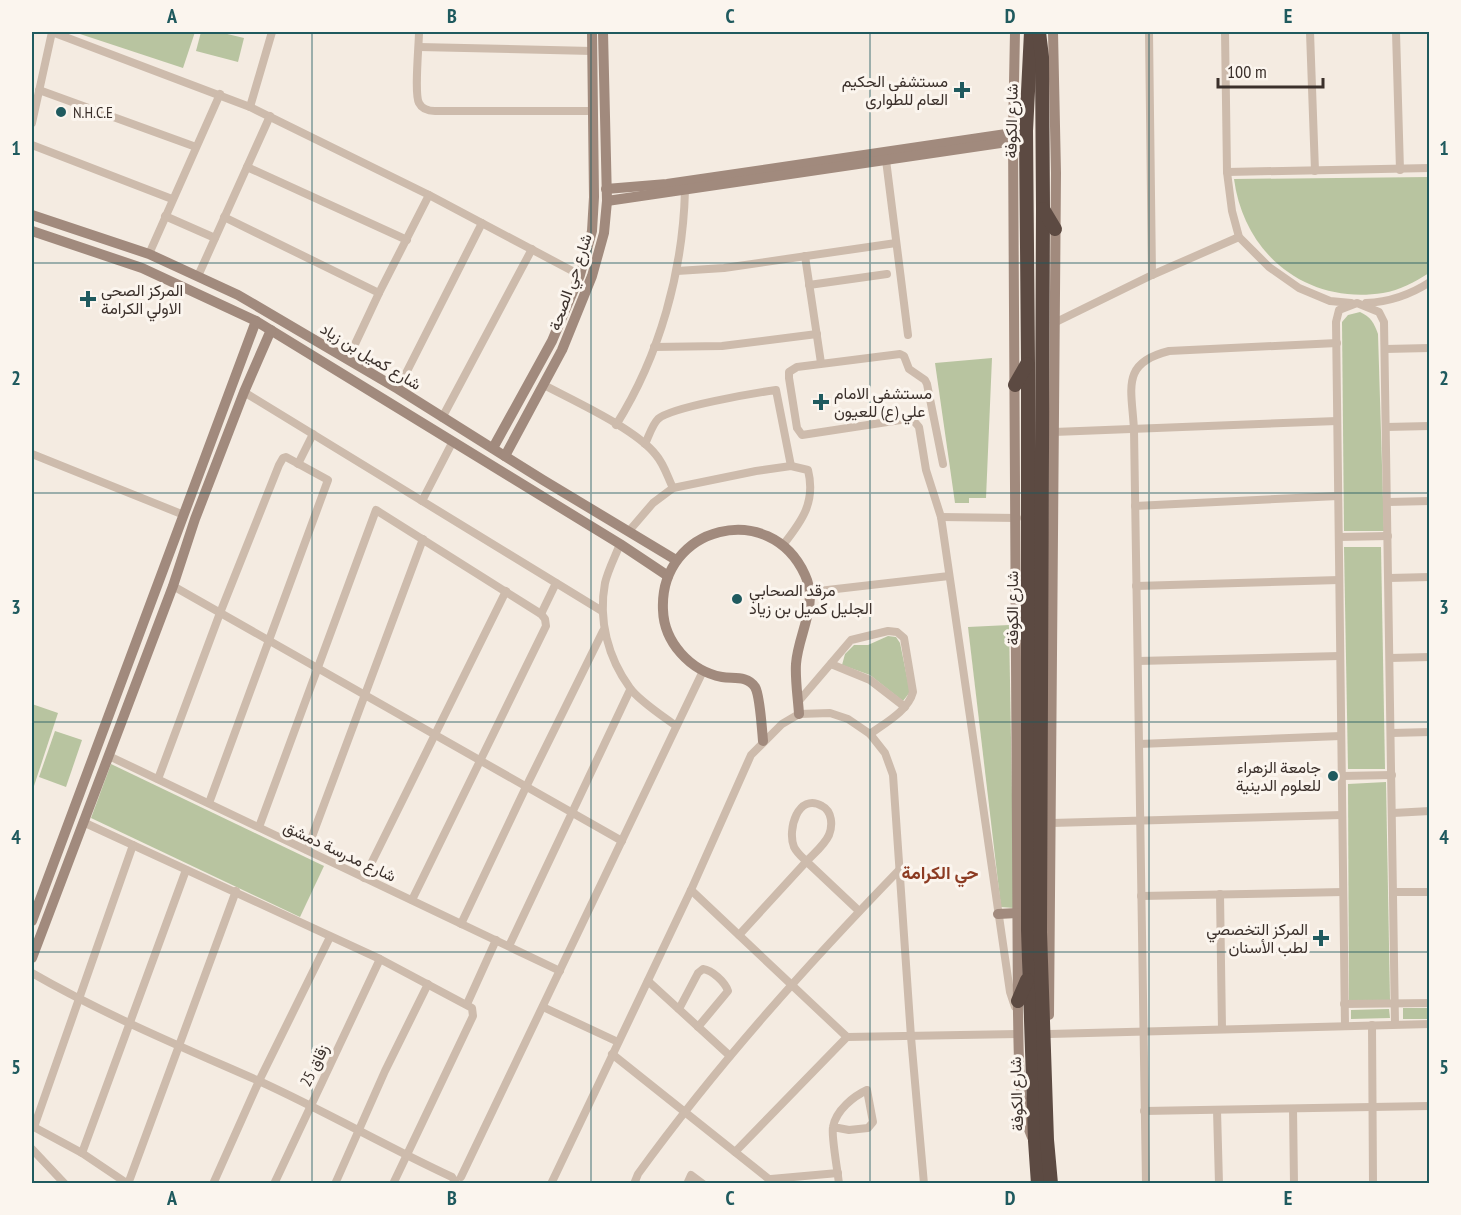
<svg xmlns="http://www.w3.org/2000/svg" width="1461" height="1215" font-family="'PT Sans Narrow',Vazirmatn,sans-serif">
<rect width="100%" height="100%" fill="#f4ebe1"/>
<!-- green -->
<g fill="#b8c4a0">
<polygon points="81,32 195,32 183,68 80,34"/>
<polygon points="201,32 219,32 244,38 238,62 196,51"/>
<path d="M1429 177V273C1415 282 1400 290 1383 293 1307 305 1244 255 1234 179Z"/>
<path d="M1360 312C1371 317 1374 323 1378 334L1384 531H1344L1342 322 1348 315Z"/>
<polygon points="992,358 986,498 969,498 969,503 955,503 935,363"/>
<polygon points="1344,547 1381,547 1385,769 1348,769"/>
<polygon points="1009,625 1014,908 1001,907 968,627"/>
<polygon points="888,636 896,637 900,643 910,692 903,701 870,675 842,665 845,654 854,645 868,645"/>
<polygon points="32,704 58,713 32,792"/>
<polygon points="55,731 82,740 66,787 39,777"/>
<polygon points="111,764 324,866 300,917 91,818"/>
<polygon points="1386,782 1390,1000 1349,1001 1348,784"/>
<rect x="1403" y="1008" width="26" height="11"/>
<polygon points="1389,1009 1390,1018 1351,1019 1351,1010"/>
</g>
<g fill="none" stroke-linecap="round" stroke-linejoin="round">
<!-- street -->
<g stroke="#cdbbac" stroke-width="8">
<polyline points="52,32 250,107 429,195 580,275"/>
<path d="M419 32C419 45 414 94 419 103 422 109 428 111 435 111H593"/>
<polyline points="1149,32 1152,275"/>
<polyline points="1225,32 1227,172 1232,211 1239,237 1269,267 1299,288 1330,301 1351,303"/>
<polyline points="1310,32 1315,171"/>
<polyline points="1396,32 1400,170"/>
<polyline points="419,47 592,51"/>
<polyline points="39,90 196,147"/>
<polyline points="250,107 272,32"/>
<polyline points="32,123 52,32"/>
<polyline points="32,145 172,199"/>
<polyline points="886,160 908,335"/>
<polyline points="247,167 407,240"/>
<polyline points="1227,172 1430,168"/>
<polyline points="165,216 215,238"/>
<polyline points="224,217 379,293"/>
<polyline points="149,254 220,94"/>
<polyline points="805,256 821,363"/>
<polyline points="677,271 724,268 896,243"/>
<polyline points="198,276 270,116"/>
<polyline points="809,285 887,274"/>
<path d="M1366 303C1389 302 1410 295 1430 282"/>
<polyline points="1054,323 1152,275 1239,237"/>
<polyline points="654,347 722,346 817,334"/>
<polyline points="1385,349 1430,348"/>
<polyline points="348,359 379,293 429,195"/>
<path d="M544 385C574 401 636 429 656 455 664 464 668 478 673 488"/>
<polyline points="398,389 482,223"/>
<polyline points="244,392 602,611"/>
<polyline points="442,418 532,249"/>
<path d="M616 425C660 355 683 271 685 190"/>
<polyline points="1386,427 1430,426"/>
<polyline points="1054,432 1337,421"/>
<path d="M645 444C649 436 652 425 658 419 671 407 755 393 776 390L791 466"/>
<polyline points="32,454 184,515"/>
<polyline points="298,464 313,434"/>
<polyline points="943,464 927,384 925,380 909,369 904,356 900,354 797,367 789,372 789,378 797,428 802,435 907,419 913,420 919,427 926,470 941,517 1010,992 1015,1007"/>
<polyline points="422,501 452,443"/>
<polyline points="1388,502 1430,501"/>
<polyline points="1135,506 1338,496"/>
<polyline points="941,517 1017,518"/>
<path d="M629 531 653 503 673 488 756 471 791 466 808 470C816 502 802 521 783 545"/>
<polyline points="1339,537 1388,536"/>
<path d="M620 544C615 557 608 570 605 583 598 620 608 658 630 688 638 700 664 717 676 726"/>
<polyline points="1389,578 1430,577"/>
<polyline points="173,586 622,841"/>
<polyline points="1136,586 1339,580"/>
<polyline points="810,592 949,576"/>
<polyline points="541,614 556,583"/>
<polyline points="1390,658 1430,657"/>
<polyline points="1138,661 1340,656"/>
<polyline points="831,664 870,680 905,707"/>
<path d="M798 702 851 640 888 631 897 632 904 638 913 692C908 711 885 723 870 734"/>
<polyline points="1391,733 1430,732"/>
<polyline points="1139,744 1341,736"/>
<polyline points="109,756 560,971"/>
<polyline points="1342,776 1392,775"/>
<polyline points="158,779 220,613 279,465 283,458 286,457 328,480 209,803"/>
<polyline points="1393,813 1430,811"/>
<polyline points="83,822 380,959 472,1008 473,1016 393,1184"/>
<polyline points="1051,823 1342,815"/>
<polyline points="259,827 376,510 541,614 545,619 546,626 412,900"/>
<polyline points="307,850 423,539"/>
<polyline points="364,878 506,591"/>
<polyline points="691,890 847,1037 1018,1034"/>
<polyline points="1394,892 1430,892"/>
<polyline points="1220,894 1222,1029"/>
<polyline points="1141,896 1343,892"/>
<polyline points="461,924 526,787 603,631"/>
<path d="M739 935C761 911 783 887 805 863 813 854 824 846 829 835 833 825 832 811 822 806 798 792 787 830 794 847 797 853 802 857 806 861L859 911"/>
<polyline points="509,946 630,690"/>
<path d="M32 973C105 1015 182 1047 259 1081 325 1111 387 1147 452 1177L457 1184"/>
<polyline points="648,981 730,1056"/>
<polyline points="467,1004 496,940"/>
<polyline points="1344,1004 1430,1003"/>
<polyline points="543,1007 618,1042"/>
<path d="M679 1009 698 973 703 969C712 970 725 982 728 991L698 1027"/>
<polyline points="1372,1025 1373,1184"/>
<polyline points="1345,1026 1336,322 1339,310 1357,303 1379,312 1384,322 1395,1024"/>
<polyline points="1049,1034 1430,1024"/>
<polyline points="612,1054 775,1184"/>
<polyline points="1293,1109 1294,1184"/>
<polyline points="1217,1110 1219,1184"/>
<polyline points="1144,1111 1430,1106"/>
<polyline points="32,1126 82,1153 128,1184"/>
<polyline points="34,1127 133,845"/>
<path d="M833 1127 849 1130 868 1128 873 1122 867 1090C854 1096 836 1110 833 1127 831 1136 838 1172 839 1184"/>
<polyline points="32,1149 65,1184"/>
<polyline points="735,1152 847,1037"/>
<polyline points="82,1153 186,870"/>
<polyline points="461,1177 703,671"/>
<polyline points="771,1179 838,1173"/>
<polyline points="128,1184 236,891"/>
<polyline points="213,1184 259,1081 330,937"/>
<polyline points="274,1184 380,959"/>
<polyline points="335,1184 385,1071 428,984"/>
<polyline points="551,1184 691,890 751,755 782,724 799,714 830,713 848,719 870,734 885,753 893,775 911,1037 924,1184"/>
<path d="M634 1184 638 1174C717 1065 807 965 901 868"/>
<polyline points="687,1184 691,1175 703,1184"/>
<path d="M1146 1184 1134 430C1132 389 1120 363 1169 351L1337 343"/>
</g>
<!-- secondary -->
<g stroke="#a18a7d" stroke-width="10">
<path d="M1015 32 1013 133 1018 1014C1019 1050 1017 1107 1033 1139"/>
<polyline points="606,189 667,184 1013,133"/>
<polyline points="607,201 1014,141"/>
<polyline points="32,215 149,254 238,295 398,389 543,480 676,560"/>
<polyline points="32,231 142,268 256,321 620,544 668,576"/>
<polyline points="493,448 552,341 580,275 592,231 594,197 592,32"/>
<polyline points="505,456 562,350 592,276 604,233 607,201 603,32"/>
<path d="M763 741C762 730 760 695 755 687 747 675 733 679 722 677 690 671 664 642 663 610 659 526 770 498 805 575 819 605 798 634 796 664 795 680 798 698 799 714"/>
<polyline points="998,914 1017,913"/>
<polyline points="32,921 256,321"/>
<polyline points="32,958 173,586 195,519 244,392 271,330"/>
<polyline points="1049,1015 1056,173 1053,32"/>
</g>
<!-- highway -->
<g stroke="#5c4a42" stroke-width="14">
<polyline points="1031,32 1026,131 1028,362 1028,930 1035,1141 1038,1184"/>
<polyline points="1039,32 1042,57 1043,209 1040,932 1047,1140 1051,1184"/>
<polyline points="1043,209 1055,229"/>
<polyline points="1015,385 1027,364"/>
<polyline points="1018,1001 1027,980"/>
</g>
</g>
<!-- grid -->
<path fill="none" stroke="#1f5a5e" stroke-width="1.5" stroke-opacity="0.55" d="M312 32V1184M591 32V1184M870 32V1184M1149 32V1184M32 263H1430M32 493H1430M32 722H1430M32 952H1430"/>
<!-- markers -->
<g fill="#1f5a5e" stroke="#fbf5ee" stroke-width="2">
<path d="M959 81h6v6h6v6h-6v6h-6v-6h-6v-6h6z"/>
<circle cx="61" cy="112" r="6"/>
<path d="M85 290h6v6h6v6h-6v6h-6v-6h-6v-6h6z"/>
<path d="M818 393h6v6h6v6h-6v6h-6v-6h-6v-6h6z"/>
<circle cx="737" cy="599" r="6"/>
<circle cx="1333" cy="776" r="6"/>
<path d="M1318 929h6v6h6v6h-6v6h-6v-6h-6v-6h6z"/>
</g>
<g text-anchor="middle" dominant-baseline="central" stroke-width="6" stroke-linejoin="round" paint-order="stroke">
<!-- poi labels -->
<g font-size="16" fill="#3b302b" stroke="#fbf5ee" text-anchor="start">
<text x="948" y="81" text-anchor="end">مستشفى الحكيم<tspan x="948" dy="18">العام للطوارى</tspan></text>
<text x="73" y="112">N.H.C.E</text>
<text x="101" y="290">المركز الصحي<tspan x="101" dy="18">الاولي الكرامة</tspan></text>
<text x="834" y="393">مستشفى الامام<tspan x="834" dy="18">علي (ع) للعيون</tspan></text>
<text x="749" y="590">مرقد الصحابي<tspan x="749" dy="18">الجليل كميل بن زياد</tspan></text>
<text x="1321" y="767" text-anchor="end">جامعة الزهراء<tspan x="1321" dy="18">للعلوم الدينية</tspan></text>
<text x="1308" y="929" text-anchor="end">المركز التخصصي<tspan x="1308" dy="18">لطب الأسنان</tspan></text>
</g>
<!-- street labels -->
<g font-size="16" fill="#3b302b" stroke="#fbf5ee">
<text transform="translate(1011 121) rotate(-89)">شارع الكوفة</text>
<text transform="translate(570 282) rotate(-71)">شارع حي الصحة</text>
<text transform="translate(371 356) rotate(31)">شارع كميل بن زياد</text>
<text transform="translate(1012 608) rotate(-90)">شارع الكوفة</text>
<text transform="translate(340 851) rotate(25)">شارع مدرسة دمشق</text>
<text transform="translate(314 1065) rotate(-64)">زقاق 25</text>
<text transform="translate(1016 1094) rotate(-92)">شارع الكوفة</text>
</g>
<!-- neighbourhood labels -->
<g font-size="18" font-weight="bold" fill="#8c3b22" stroke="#fbf5ee">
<text x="940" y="872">حي الكرامة</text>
</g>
</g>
<!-- border -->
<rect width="1461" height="1215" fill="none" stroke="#fbf5ee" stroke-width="66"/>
<!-- scale -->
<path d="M1218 78v9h105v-9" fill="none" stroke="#3b302b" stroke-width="3"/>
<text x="1227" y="78" font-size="18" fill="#3b302b" stroke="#fbf5ee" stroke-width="4.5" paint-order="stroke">100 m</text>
<rect x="33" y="33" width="1395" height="1149" fill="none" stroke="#1f5a5e" stroke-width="2"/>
<g font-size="20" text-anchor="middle" font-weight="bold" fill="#1f5a5e">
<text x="172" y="23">A</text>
<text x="452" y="23">B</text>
<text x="730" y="23">C</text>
<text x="1010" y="23">D</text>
<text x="1288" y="23">E</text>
<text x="16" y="155">1</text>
<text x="1444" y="155">1</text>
<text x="16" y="385">2</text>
<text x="1444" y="385">2</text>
<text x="16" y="614">3</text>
<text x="1444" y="614">3</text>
<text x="16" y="844">4</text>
<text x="1444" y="844">4</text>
<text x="16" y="1074">5</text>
<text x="1444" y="1074">5</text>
<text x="172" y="1205">A</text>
<text x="452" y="1205">B</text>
<text x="730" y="1205">C</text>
<text x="1010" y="1205">D</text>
<text x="1288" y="1205">E</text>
</g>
</svg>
